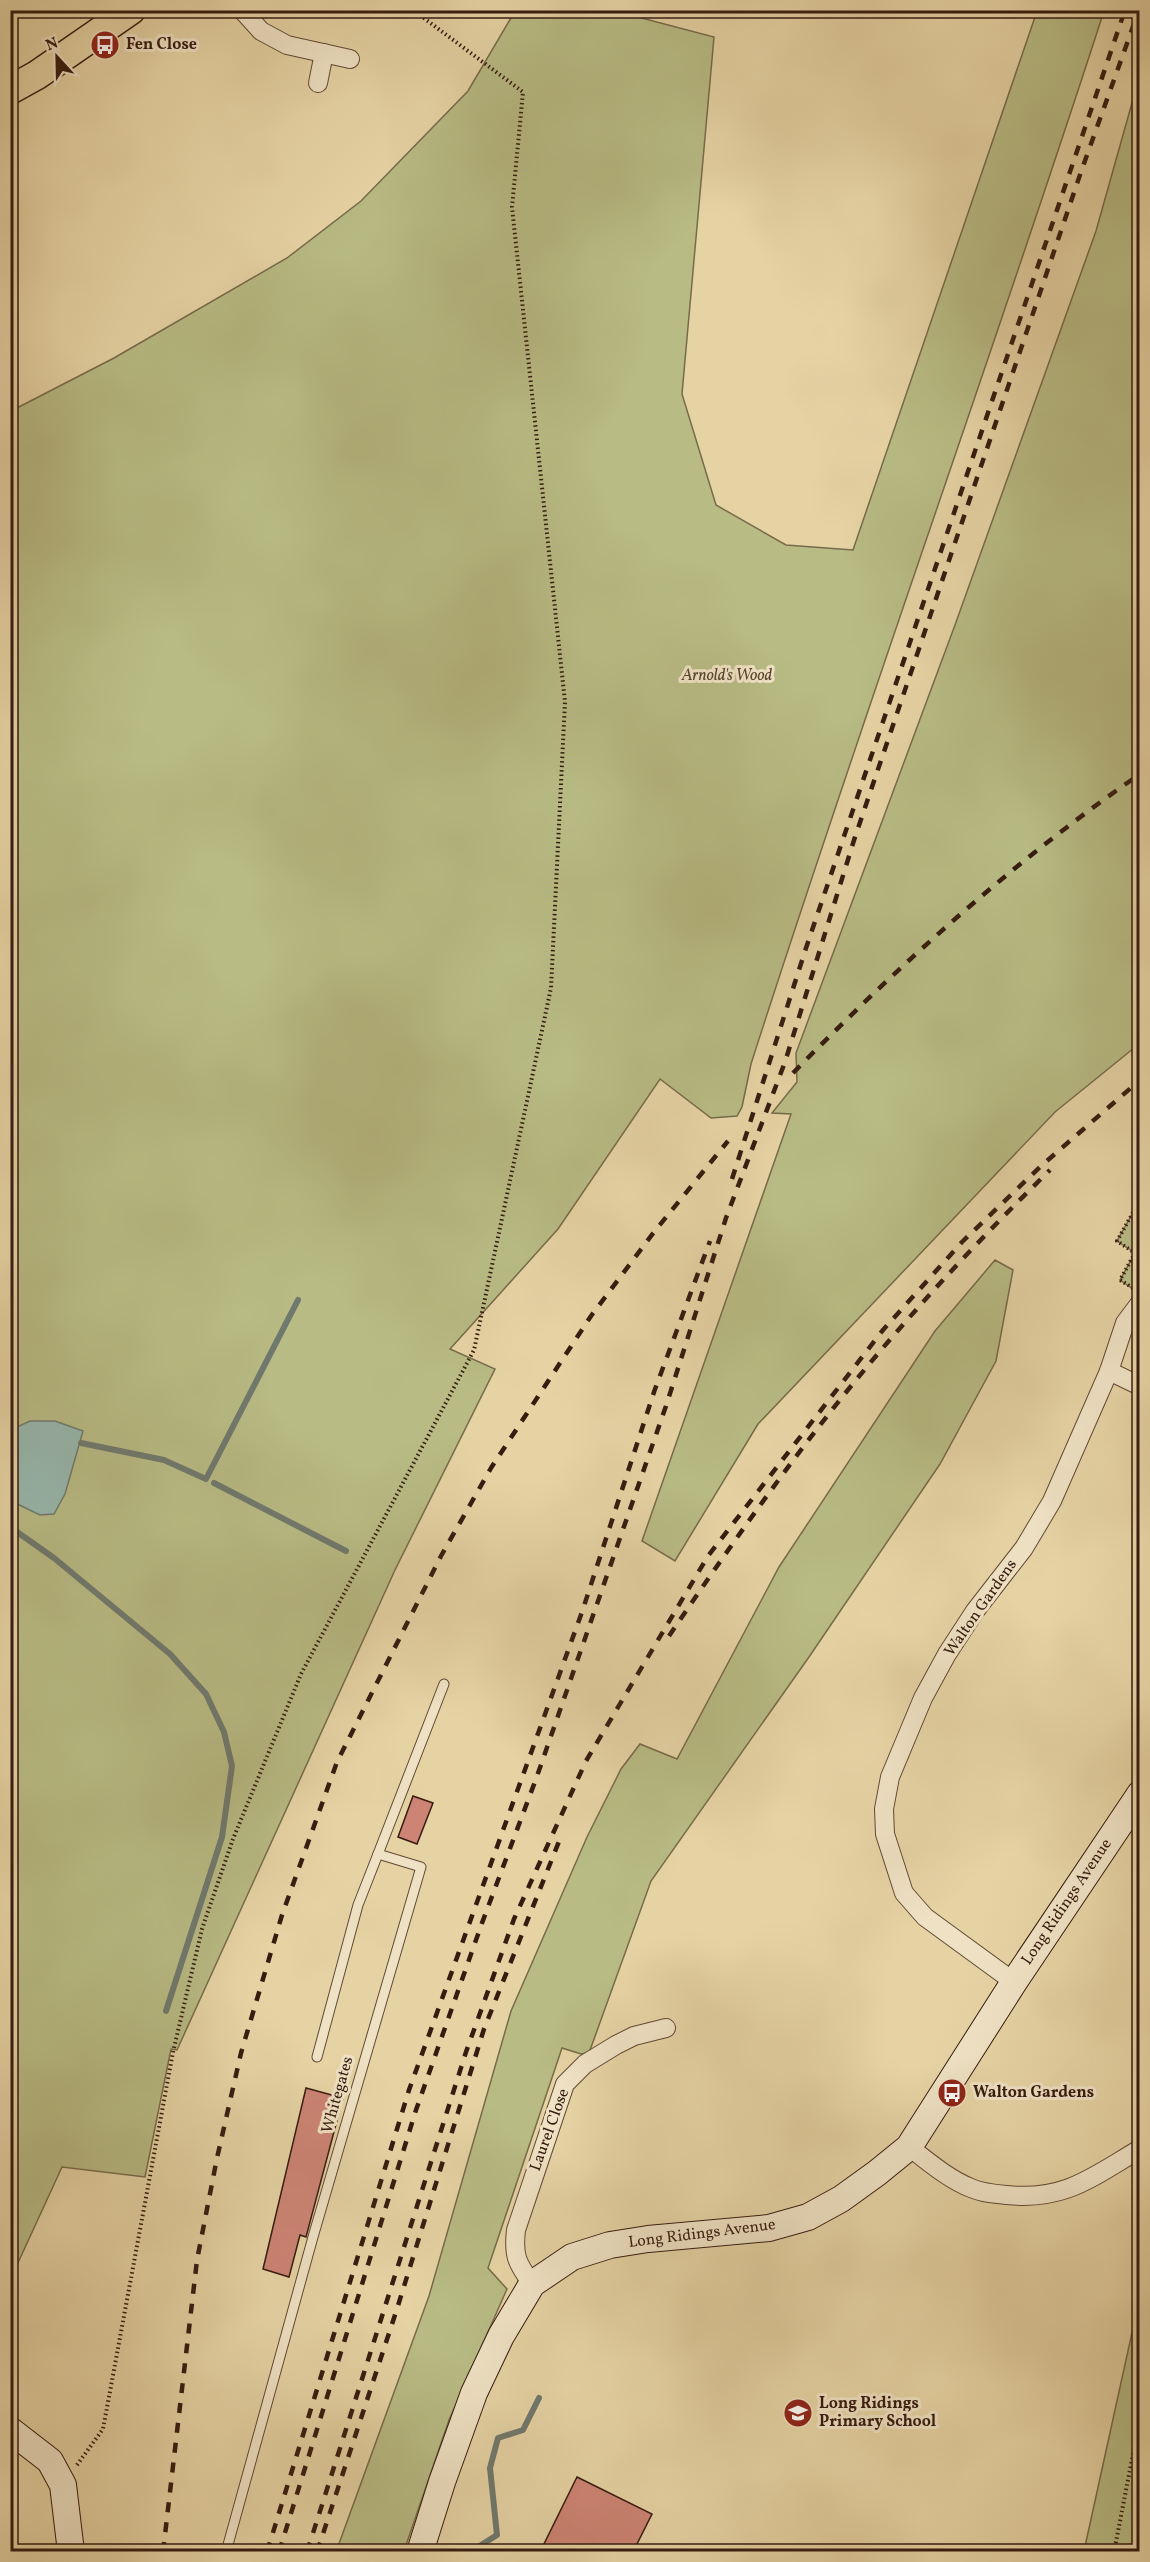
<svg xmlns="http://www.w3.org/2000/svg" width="1150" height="2562" font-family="Vollkorn,serif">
<rect width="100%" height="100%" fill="#e6d3a4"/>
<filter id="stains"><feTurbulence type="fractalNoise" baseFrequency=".00333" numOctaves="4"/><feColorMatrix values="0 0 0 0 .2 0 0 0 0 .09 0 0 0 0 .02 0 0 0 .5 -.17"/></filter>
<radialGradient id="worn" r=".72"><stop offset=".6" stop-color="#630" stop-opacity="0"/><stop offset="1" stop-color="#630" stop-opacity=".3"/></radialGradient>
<!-- green -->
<g fill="#b8bb84" stroke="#776b4a" stroke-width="1.5">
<path d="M515 11H615L714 37 682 394 716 505 786 545 853 550 1037 11H1104C990 363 864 711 751 1064L742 1107 737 1116 711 1118 660 1079 558 1229 450 1349 495 1369 395 1570 177 2050 171 2049 145 2177 62 2167 11 2278V411L114 358 287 258 361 201 468 91Z"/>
<polygon points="1139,78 1139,1044 1055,1112 758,1424 675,1561 642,1541 791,1114 772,1113 797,1082 796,1053 955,625 1096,231"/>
<polygon points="1135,1209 1140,1212 1139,1293 1120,1280 1135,1253 1117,1241"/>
<polygon points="995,1260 1013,1270 996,1361 940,1464 809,1657 651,1881 589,2053 581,2054 562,2048 488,2268 507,2289 449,2420 404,2551 336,2552 429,2296 511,2011 587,1837 621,1769 640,1744 677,1759 779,1567 935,1331"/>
<polygon points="1139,2309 1139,2551 1084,2551 1135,2319"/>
</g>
<!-- water -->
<polygon fill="#97b7ac" stroke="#70796e" stroke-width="1.5" points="30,1421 55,1421 83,1431 65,1494 54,1514 40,1515 11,1501 11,1439 17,1427"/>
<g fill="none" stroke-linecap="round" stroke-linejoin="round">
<!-- stream -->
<g stroke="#70796e" stroke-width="6">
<polyline points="81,1443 164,1460 206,1479 298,1300"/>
<polyline points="214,1483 346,1551"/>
<polyline points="10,1527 54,1558 170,1654 206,1694 224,1732 232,1766 222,1837 166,2011"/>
<polyline points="470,2552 497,2535 490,2468 498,2438 523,2430 539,2398"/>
</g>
</g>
<!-- building -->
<g fill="#cd8475" stroke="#361b10" stroke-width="1.5">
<polygon points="413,1796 433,1803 417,1844 398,1837"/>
<polygon points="306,2088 343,2098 306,2237 300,2235 289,2277 263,2269"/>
<polygon points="577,2477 652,2514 633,2552 540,2552"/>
</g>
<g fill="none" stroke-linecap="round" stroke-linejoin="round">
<!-- lane casing -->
<g stroke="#624935" stroke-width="11">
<g id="lane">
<polyline points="317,2057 358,1905 378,1854"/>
<polyline points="226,2552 313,2237 421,1867 378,1854 444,1684"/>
</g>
</g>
<!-- street casing -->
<g stroke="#624935" stroke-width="20">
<g id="street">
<polyline points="242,10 261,31 287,45 350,59"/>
<polyline points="318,83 324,53"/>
<polyline points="1109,1371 1140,1386"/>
<polyline points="1014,1982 925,1917 904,1893 885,1834 884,1809 890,1777 923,1698 947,1654 975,1611 1024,1548 1052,1501 1109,1371 1125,1323 1140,1303"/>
<path d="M909 2147C928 2161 948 2179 971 2188 982 2193 995 2194 1007 2195 1065 2201 1092 2177 1140 2149"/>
<path d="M532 2284C517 2263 513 2256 516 2230L565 2084 585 2064 616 2045 634 2036 666 2028"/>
</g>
</g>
<!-- secondary casing -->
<g stroke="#361b10" stroke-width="28">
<g id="secondary">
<polyline points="10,2430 50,2461 63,2485 71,2552"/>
<polyline points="420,2552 442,2482 474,2393 501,2336 532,2284 572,2257 610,2245 648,2239 769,2228 808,2217 841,2199 877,2173 909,2147 1014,1982 1140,1794"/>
</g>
</g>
<!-- primary casing -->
<g stroke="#361b10" stroke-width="31">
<polyline id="primary" points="10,90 37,75 131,10"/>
</g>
<!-- path -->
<g stroke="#361b10" stroke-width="4" stroke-dasharray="1.5 3" stroke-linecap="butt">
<polyline points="1133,1288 1120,1280 1135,1253 1117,1241 1135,1209 1140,1212"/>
<polyline points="77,2465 103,2429 173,2052 202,1929 233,1839 301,1674 474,1350 551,988 565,702 512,207 523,92 413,10"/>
<polyline points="1114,2552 1140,2418"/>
</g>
<!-- lane -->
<use href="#lane" stroke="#efe2c4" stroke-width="9"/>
<!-- street -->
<use href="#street" stroke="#efe2c4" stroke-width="18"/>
<!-- secondary -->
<use href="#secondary" stroke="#efe2c4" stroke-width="26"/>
<!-- primary -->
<use href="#primary" stroke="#e6d3a4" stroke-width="28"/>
<!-- rail -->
<g stroke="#361b10" stroke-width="4.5" stroke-dasharray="10 10" stroke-linecap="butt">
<path d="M793 1073C900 964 1014 861 1140 774"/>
<polyline points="732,1179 806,948 1125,10"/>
<path d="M669 1636C739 1533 812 1429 894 1335 944 1277 996 1223 1050 1170"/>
<polyline points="163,2552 197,2260 217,2158 241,2053 282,1915 337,1762 441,1556 491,1468 591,1316 654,1232 728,1141"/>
<polyline points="267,2552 409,2090 582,1612 654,1392 710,1241"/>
<polyline points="279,2552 416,2110 482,1923 536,1779 666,1406 726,1218 785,1062 855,837 1082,169 1139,10"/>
<polyline points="307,2552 466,2052 514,1919 586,1761 708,1556 883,1330 962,1242 1041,1166 1140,1080"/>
<polyline points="317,2552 396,2312 484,2029 562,1834"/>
</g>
</g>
<!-- icons -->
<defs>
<g id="bus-disc" transform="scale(1.5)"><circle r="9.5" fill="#8f2418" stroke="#efe2c4"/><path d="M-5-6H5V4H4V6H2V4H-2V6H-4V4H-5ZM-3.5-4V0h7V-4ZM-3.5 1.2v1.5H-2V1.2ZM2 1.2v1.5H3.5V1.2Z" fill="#fff"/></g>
<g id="school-disc" transform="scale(1.5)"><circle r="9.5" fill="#8f2418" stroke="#efe2c4"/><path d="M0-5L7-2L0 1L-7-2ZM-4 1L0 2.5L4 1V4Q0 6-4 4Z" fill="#fff"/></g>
</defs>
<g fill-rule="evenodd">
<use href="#bus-disc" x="105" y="45"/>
<use href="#bus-disc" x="952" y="2093"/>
<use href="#school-disc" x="798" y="2413"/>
</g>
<g text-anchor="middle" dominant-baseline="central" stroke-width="6" stroke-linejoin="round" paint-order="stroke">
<!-- poi labels -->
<g font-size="16" font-weight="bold" fill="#361b10" stroke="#efe2c4" text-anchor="start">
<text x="126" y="45">Fen Close</text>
<text x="973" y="2093">Walton Gardens</text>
<text x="819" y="2404">Long Ridings<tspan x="819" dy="18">Primary School</tspan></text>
</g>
<!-- park labels -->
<g font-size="16" font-style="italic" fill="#56432d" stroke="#efe2c4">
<text x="727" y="676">Arnold's Wood</text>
</g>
<!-- street labels -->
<g font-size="16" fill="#361b10" stroke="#efe2c4">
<text transform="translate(981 1608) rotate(-55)">Walton Gardens</text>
<text transform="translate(1067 1902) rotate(-56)">Long Ridings Avenue</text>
<text transform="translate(338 2095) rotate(-74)">Whitegates</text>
<text transform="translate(550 2130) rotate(-70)">Laurel Close</text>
<text transform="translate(702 2234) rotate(-7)">Long Ridings Avenue</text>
</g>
</g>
<!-- margin -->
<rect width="1150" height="2562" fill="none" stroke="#e6d3a4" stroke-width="36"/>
<rect x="12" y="12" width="1126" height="2538" fill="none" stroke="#361b10" stroke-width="3"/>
<rect x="18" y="18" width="1114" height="2526" fill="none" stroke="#361b10" stroke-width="1.5"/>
<!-- north arrow -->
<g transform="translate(57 57) rotate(338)" stroke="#efe2c4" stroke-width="4.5" paint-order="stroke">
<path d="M0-4.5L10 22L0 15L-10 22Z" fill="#361b10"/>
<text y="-9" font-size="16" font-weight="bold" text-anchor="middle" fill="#361b10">N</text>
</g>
<rect width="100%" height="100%" filter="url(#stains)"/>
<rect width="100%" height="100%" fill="url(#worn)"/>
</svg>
